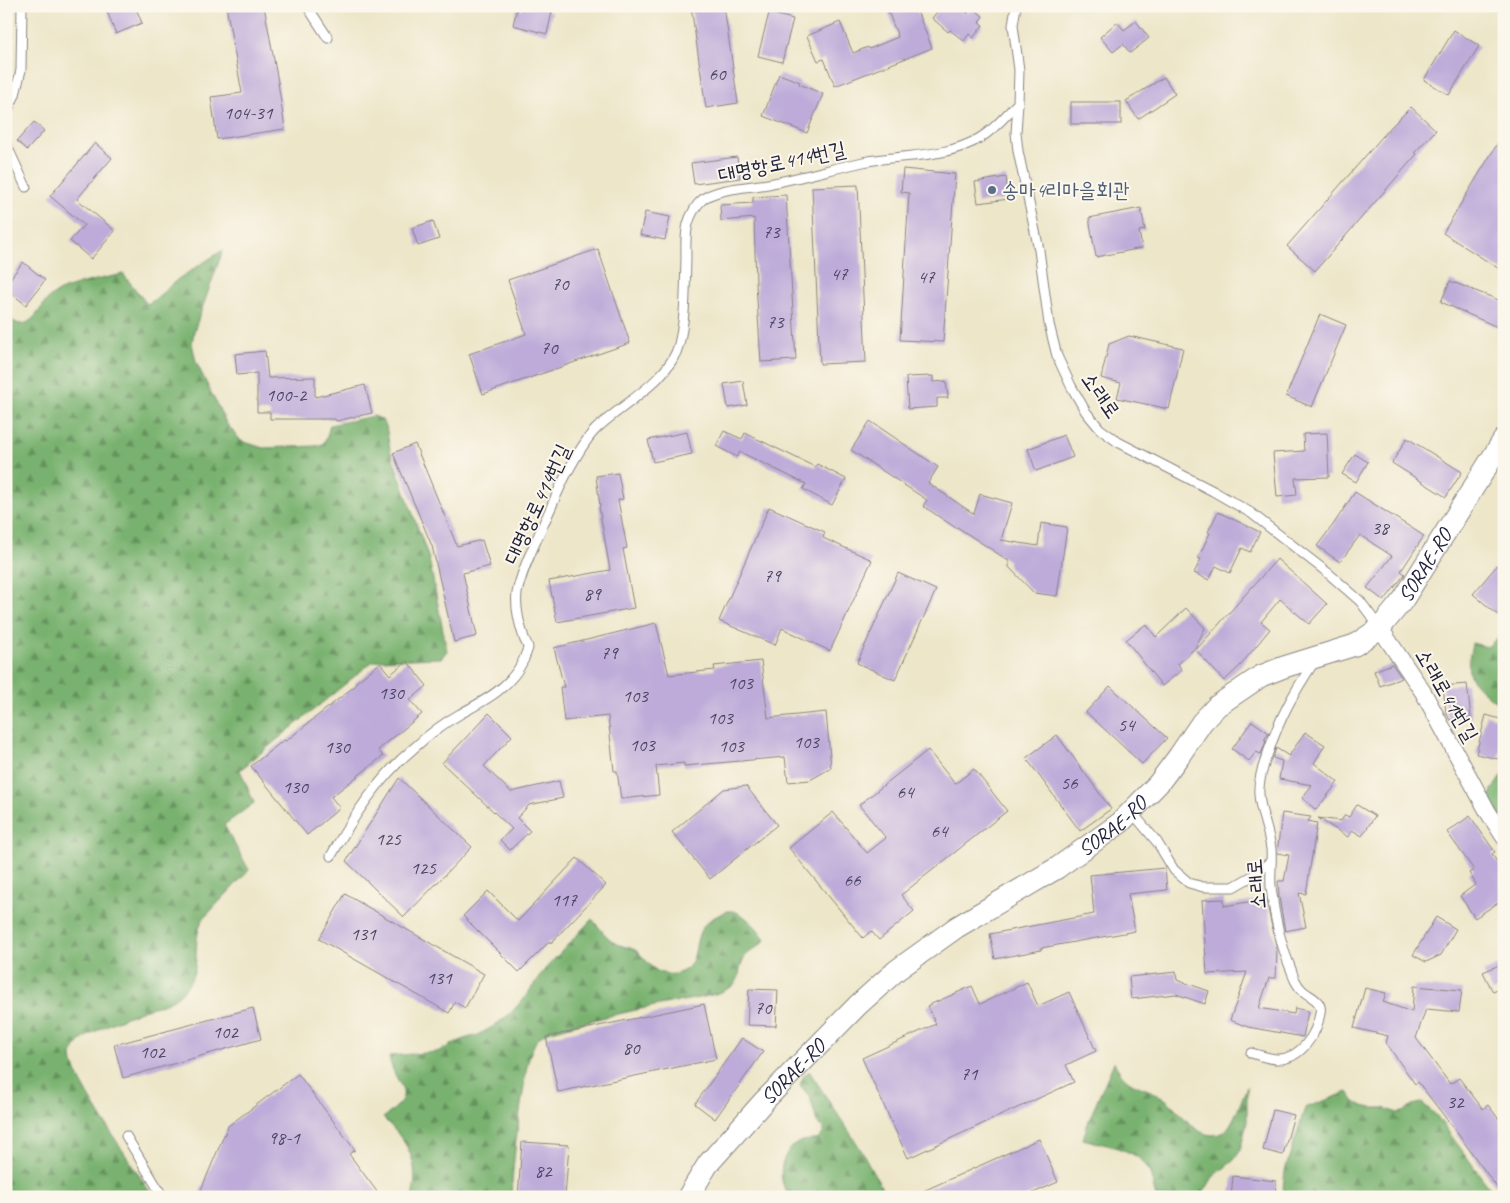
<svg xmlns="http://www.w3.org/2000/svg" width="1510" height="1203" font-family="Caveat,'Poor Story',sans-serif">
<defs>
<pattern id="forest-firs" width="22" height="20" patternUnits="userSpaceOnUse" patternTransform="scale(1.25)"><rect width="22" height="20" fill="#79b26f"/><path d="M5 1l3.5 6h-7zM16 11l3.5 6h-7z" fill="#63905c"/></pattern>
</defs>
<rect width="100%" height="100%" fill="#fbf7ec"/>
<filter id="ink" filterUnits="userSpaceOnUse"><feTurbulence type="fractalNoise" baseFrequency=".02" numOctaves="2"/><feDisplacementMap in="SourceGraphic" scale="10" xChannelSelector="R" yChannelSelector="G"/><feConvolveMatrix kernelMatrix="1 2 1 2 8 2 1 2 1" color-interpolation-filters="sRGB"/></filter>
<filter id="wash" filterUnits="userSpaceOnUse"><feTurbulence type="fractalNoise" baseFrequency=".0096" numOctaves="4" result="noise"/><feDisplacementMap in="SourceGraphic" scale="20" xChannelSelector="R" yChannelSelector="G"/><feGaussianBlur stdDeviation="1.12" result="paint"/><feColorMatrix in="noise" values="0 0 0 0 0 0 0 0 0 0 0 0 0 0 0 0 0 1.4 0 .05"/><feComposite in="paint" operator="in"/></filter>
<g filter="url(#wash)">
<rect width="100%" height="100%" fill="#ede6c9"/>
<!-- forest -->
<g fill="url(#forest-firs)" stroke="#4e6a55">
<path d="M223 250 194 331 192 343 196 362 226 423 241 441 263 448 316 446 323 444 327 437 330 425 374 416 381 419 386 426 390 450 429 559 447 651 441 658 380 660 372 662 240 770 254 803 224 825 249 870 203 919C189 944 206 969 181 993 171 1003 156 1006 143 1010 131 1015 119 1020 108 1025 96 1031 73 1041 72 1056 70 1076 139 1174 153 1197H6V310C9 317 14 325 23 324 36 322 42 302 53 295 69 284 103 279 123 274L147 304 154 300 178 279Z"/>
<path d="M1504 633V708C1494 700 1470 684 1469 671 1467 663 1471 652 1472 643L1487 647Z"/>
<polygon points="1504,772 1504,822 1489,799 1492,790"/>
<path d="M728 911C730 911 735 911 736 912 745 915 762 932 765 940 759 948 748 951 743 960 738 969 741 982 731 987 714 998 684 1000 664 1004 625 1012 586 1021 548 1032 542 1035 537 1038 534 1045 527 1059 525 1077 523 1093 517 1128 513 1162 511 1197H412C421 1162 407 1141 383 1118 421 1090 395 1090 389 1056L437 1052 464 1039 478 1035 494 1026 510 1014 525 997 546 968 592 919C600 928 606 938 617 944 623 947 632 947 638 952 645 958 649 966 657 971 663 974 669 975 675 974 700 968 692 947 701 930 706 920 718 915 728 911Z"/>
<path d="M1114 1062C1128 1091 1143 1083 1165 1099 1182 1111 1197 1143 1222 1133 1232 1129 1242 1098 1247 1087V1122L1240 1151 1234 1160 1213 1177 1201 1197H1156C1153 1188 1152 1175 1147 1167 1135 1148 1103 1145 1083 1139L1089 1120Z"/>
<path d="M809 1071 860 1148 885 1194 882 1197H791C776 1183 779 1155 796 1144 802 1139 812 1141 819 1139L824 1132 823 1128 817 1123 810 1097 800 1085 803 1077Z"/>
<polygon points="1348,1092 1355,1102 1363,1106 1371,1108 1383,1108 1398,1113 1403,1112 1412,1105 1422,1103 1436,1115 1496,1197 1282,1197 1285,1171 1305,1108"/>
</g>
<g id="blocks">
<!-- building -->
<g fill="#beabd9">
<polygon points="105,6 135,6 142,23 116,34"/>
<polygon points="226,6 264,6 278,82 285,129 217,139 211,97 242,93"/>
<polygon points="524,6 549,6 548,11 552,12 547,34 513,25 517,8 523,10"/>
<polygon points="691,6 724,6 738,103 706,108"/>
<polygon points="886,6 915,6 932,48 835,86 824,59 818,61 807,36 840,22 853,53 868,47 869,49 898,37"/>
<polygon points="942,6 960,6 968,13 972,7 983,16 979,22 983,25 973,38 969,34 964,41 950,30 948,32 932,18"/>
<polygon points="769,13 793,19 782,62 758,56"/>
<polygon points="1136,21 1149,38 1130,53 1123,44 1113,52 1100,37 1117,22 1124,30"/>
<polygon points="1454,30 1479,46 1449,95 1424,80"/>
<polygon points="779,74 800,82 799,84 823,94 807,133 763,116"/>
<polygon points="1164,77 1175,94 1138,119 1126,101"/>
<rect x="1071" y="102" width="50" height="22"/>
<polygon points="1411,107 1436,130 1415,152 1417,154 1315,271 1287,246 1389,129"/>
<polygon points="34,122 44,131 27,150 17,141"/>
<polygon points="1504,133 1504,272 1443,233"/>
<polygon points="95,143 112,158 77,199 115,231 91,259 70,241 84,225 50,196"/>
<polygon points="737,157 740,178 694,184 691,163"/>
<polygon points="903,169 955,174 943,342 900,340 909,193 901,192"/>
<polygon points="1006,177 1009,199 978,203 975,182"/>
<polygon points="858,185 866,362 820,364 812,187"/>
<polygon points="786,195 796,360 761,362 756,284 754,218 721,221 720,205 753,203 753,197"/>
<polygon points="1141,208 1145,230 1139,231 1142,248 1096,257 1089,218"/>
<polygon points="645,212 670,217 665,240 640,235"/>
<polygon points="433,221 439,239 418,246 412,228"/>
<polygon points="598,249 630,343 483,394 469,354 526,334 508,280"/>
<polygon points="23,262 45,280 26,305 6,289 6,284"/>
<polygon points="1450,281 1504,302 1504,330 1441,302"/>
<polygon points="1320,314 1346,325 1312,407 1286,396"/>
<polygon points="1129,336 1183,348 1169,409 1117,398 1121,383 1101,378 1109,344"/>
<polygon points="265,351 268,378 315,377 315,397 365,385 372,413 336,421 335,419 270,419 270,412 257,412 257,373 237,375 235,354"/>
<polygon points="933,376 933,382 946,381 948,398 937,398 937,407 908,409 906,377"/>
<polygon points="743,381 747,405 728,408 724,384"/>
<polygon points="870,421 938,467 928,483 974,514 980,494 1012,503 1001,540 1038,546 1041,523 1067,527 1057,596 1034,593 1009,567 1009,561 957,527 956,528 923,506 927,500 851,450"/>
<polygon points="724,431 742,439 745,433 815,467 817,464 846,479 832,505 803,489 806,484 740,452 737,457 716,446"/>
<polygon points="687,432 692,454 653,462 648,440"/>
<polygon points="1327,433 1329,477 1295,478 1297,495 1277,497 1273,453 1304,451 1303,434"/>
<polygon points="1064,435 1073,457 1036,471 1028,449"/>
<polygon points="1407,438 1462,472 1446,497 1392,463"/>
<polygon points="415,444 457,546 482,540 490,566 463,573 477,636 454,642 432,546 393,453"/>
<polygon points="1355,454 1368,462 1356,482 1342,474"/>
<polygon points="618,473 623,499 618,500 627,548 623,549 634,608 557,622 549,581 610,570 599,507 600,506 596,476"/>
<polygon points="1355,492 1424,536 1401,571 1405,574 1384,601 1367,588 1392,556 1360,535 1340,562 1317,546 1333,525"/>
<polygon points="769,507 825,532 823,538 872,560 830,651 782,628 775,645 719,621"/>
<polygon points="1218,512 1260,532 1250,552 1242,548 1230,573 1216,566 1209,580 1194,573 1201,559 1198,558 1210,533 1208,532"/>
<polygon points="1504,557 1504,608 1498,615 1473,594"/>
<polygon points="1277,559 1327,604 1309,624 1280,599 1261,622 1270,629 1240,666 1224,681 1196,650"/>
<polygon points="898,573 936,590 895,680 857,663"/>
<polygon points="1186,608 1205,628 1195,648 1178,664 1182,670 1162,686 1126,640 1146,624 1156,637"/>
<polygon points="656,623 669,675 715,670 714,666 761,661 768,718 826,712 831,768 810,780 788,782 785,757 684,766 684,763 656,766 659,795 621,799 617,771 614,771 608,716 564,721 560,687 564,687 554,648"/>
<polygon points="407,661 427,686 410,700 422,714 378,750 383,756 331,797 340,808 307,835 251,766 284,740 286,741 356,685 355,683 380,663 390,675"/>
<polygon points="1392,664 1402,678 1380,686 1374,671"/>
<polygon points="1467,684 1471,718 1450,720 1446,713 1443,686"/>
<polygon points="1110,686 1167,738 1142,764 1086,712"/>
<polygon points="489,713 512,736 484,766 511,792 559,781 563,798 529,805 517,818 530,831 510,850 500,840 512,829 442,763"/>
<polygon points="1486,715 1504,720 1504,738 1498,759 1476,754"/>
<polygon points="1252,721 1269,733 1264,740 1266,741 1261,754 1256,752 1249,761 1232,749"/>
<polygon points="1305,732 1325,745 1314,763 1338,782 1316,810 1302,798 1312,785 1279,779 1282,761 1273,758 1276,748 1289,756"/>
<polygon points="1057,735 1111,809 1080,831 1026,758"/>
<polygon points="928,750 955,784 974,769 1007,811 901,895 914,911 879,940 871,931 863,938 789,848 833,812 867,853 886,838 859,805"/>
<polygon points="399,778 472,847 404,917 346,861"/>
<polygon points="746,786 777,825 710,879 672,832 724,789"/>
<polygon points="1357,805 1375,816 1362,836 1352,830 1348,837 1318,818 1341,821 1345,815 1349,817"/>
<polygon points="1282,813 1311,817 1308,821 1317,823 1306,894 1299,893 1306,927 1285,931 1279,897 1278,881 1284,881 1289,855 1277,853"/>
<polygon points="1470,816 1495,852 1492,854 1504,872 1504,899 1475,918 1460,896 1476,884 1469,873 1474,870 1447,832"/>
<polygon points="577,858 606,885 551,943 550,941 519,972 463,916 488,891 518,921"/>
<polygon points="1165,868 1167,890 1128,894 1135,931 1041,948 1041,950 995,959 990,934 1094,914 1090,875"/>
<polygon points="345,894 484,974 465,1008 455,1002 449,1013 319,939"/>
<polygon points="1224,899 1224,906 1266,899 1277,950 1276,978 1269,978 1259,1008 1294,1014 1295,1008 1308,1011 1303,1037 1248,1027 1230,1020 1247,972 1207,974 1202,900"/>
<polygon points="1436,917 1456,929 1441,955 1426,962 1413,955"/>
<polygon points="1504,963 1504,987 1493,992 1483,972"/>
<polygon points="1176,972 1177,980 1209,991 1205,1004 1176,994 1131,999 1129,977"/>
<polygon points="1027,982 1038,1006 1069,992 1096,1051 1066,1065 1074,1082 908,1158 862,1058 936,1024 927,1006 972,986 980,1004"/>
<polygon points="1414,986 1462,990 1459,1012 1426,1009 1416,1038 1450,1084 1459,1078 1483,1109 1488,1105 1504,1126 1504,1197 1455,1130 1418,1082 1415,1084 1386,1043 1388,1036 1354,1028 1365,988 1386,993 1383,1002 1412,1012"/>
<polygon points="749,989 778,990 776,1026 747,1025"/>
<polygon points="704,1004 716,1059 558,1092 546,1037"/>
<polygon points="253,1008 261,1039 123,1078 114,1045"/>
<polygon points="742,1038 763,1052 715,1119 695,1104"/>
<polygon points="298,1074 355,1150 349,1154 381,1197 198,1197 228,1126"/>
<polygon points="1273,1110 1294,1115 1283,1155 1263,1150"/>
<polygon points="1039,1139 1058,1182 1024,1197 910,1197"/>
<polygon points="522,1142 569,1145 565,1197 518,1197"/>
<polygon points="1233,1176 1276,1181 1275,1197 1231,1197"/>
</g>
</g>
</g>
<g filter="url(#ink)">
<use href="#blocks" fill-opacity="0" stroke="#888482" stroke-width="1"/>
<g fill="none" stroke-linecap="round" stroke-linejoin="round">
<!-- service casing -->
<g stroke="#888482" stroke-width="11">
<g id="service">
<polyline points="307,6 328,38"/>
<polyline points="1018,103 1016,133 1018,151 1039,250 1049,324 1057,356 1071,386 1086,412 1100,429 1118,442 1213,491 1251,513 1328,573 1360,601 1380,628"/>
<polyline points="6,113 15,95 21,70 22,6"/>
<polyline points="6,144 26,187"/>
<polyline points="1131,811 1157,842 1174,870 1189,883 1203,887 1233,887 1256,874 1271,861"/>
<path d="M331 856C353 817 379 777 414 748 428 735 444 723 460 714 486 700 511 687 524 659 524 658 528 649 528 648 528 645 525 641 524 638 519 623 515 608 517 593 522 569 534 546 544 523 552 506 559 488 568 471 576 457 584 441 596 429 622 404 670 380 679 344 686 316 685 287 686 258 686 247 685 235 688 224 690 216 696 205 702 200 715 188 751 187 768 184 800 178 831 169 863 162 902 154 945 159 980 138 995 129 1006 115 1018 103L1019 70 1013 25 1016 6"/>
<path d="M1251 1053C1259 1055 1269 1059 1277 1059 1300 1060 1317 1034 1320 1013 1323 999 1308 997 1301 989 1297 985 1293 977 1292 972 1281 946 1274 915 1271 887 1270 875 1272 862 1271 849 1269 830 1260 813 1259 794 1258 780 1263 766 1268 753 1280 717 1293 694 1314 662"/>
<polyline points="126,1136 163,1197"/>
</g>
</g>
<!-- minor casing -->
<g stroke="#888482" stroke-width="18">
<polyline id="minor" points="1380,628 1423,692 1488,812 1504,837"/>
</g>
<!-- tertiary casing -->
<g stroke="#888482" stroke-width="23">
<g id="tertiary">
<path id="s1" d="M688 1197 708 1164 765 1100 858 1005 897 970 957 927 1057 868 1120 823 1158 784 1179 756 1202 722 1217 706 1261 676 1284 667 1355 645 1380 628 1403 600 1504 439"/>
</g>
</g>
<!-- service -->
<use href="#service" stroke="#fff" stroke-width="9"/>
<!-- minor -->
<use href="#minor" stroke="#fff" stroke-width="16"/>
<!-- tertiary -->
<use href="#tertiary" stroke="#fff" stroke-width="21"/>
</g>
</g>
<!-- markers -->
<circle fill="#5c6f8a" stroke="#fbf7ec" stroke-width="2" cx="992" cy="190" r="5"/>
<g text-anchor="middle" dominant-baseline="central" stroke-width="4" stroke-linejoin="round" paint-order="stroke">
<!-- number labels -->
<g font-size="19" fill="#494462">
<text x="717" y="74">60</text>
<text x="248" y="113">104-31</text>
<text x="771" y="232">73</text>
<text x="839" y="274">47</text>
<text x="926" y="277">47</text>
<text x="560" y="284">70</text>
<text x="775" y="322">73</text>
<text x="549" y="348">70</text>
<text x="286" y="395">100-2</text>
<text x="1380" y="528">38</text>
<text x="772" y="576">79</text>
<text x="592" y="594">89</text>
<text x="609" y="653">79</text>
<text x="740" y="683">103</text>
<text x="391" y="693">130</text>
<text x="635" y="696">103</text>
<text x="720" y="718">103</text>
<text x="1126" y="725">54</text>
<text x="806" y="742">103</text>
<text x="642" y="745">103</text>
<text x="731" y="746">103</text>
<text x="337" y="747">130</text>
<text x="1069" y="783">56</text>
<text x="295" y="787">130</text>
<text x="905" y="792">64</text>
<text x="939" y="831">64</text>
<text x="388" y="839">125</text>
<text x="423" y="868">125</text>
<text x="852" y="880">66</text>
<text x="564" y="900">117</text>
<text x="363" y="934">131</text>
<text x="439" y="978">131</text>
<text x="763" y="1008">70</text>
<text x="225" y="1032">102</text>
<text x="631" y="1048">80</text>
<text x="152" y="1052">102</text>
<text x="969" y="1074">71</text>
<text x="1455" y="1102">32</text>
<text x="284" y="1138">98-1</text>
<text x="543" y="1171">82</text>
</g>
<!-- street labels -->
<g font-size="21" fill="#22223b" stroke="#fbf7ec">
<text transform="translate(782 162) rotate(-12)">대명항로414번길</text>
<text transform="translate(1101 395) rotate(55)">소래로</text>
<text transform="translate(537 504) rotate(-65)">대명항로414번길</text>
<text stroke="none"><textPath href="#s1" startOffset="989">SORAE-RO</textPath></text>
<text transform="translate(1447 695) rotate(60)">소래로41번길</text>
<text stroke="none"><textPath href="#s1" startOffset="569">SORAE-RO</textPath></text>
<text transform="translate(1256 884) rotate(-95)">소래로</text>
<text stroke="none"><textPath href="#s1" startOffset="164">SORAE-RO</textPath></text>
</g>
<!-- service labels -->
<g font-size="21" fill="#4e5e75" stroke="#fbf7ec" text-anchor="start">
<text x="1002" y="190">송마4리마을회관</text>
</g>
</g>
<!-- margin -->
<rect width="1510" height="1203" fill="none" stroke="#fbf7ec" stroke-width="25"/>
</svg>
